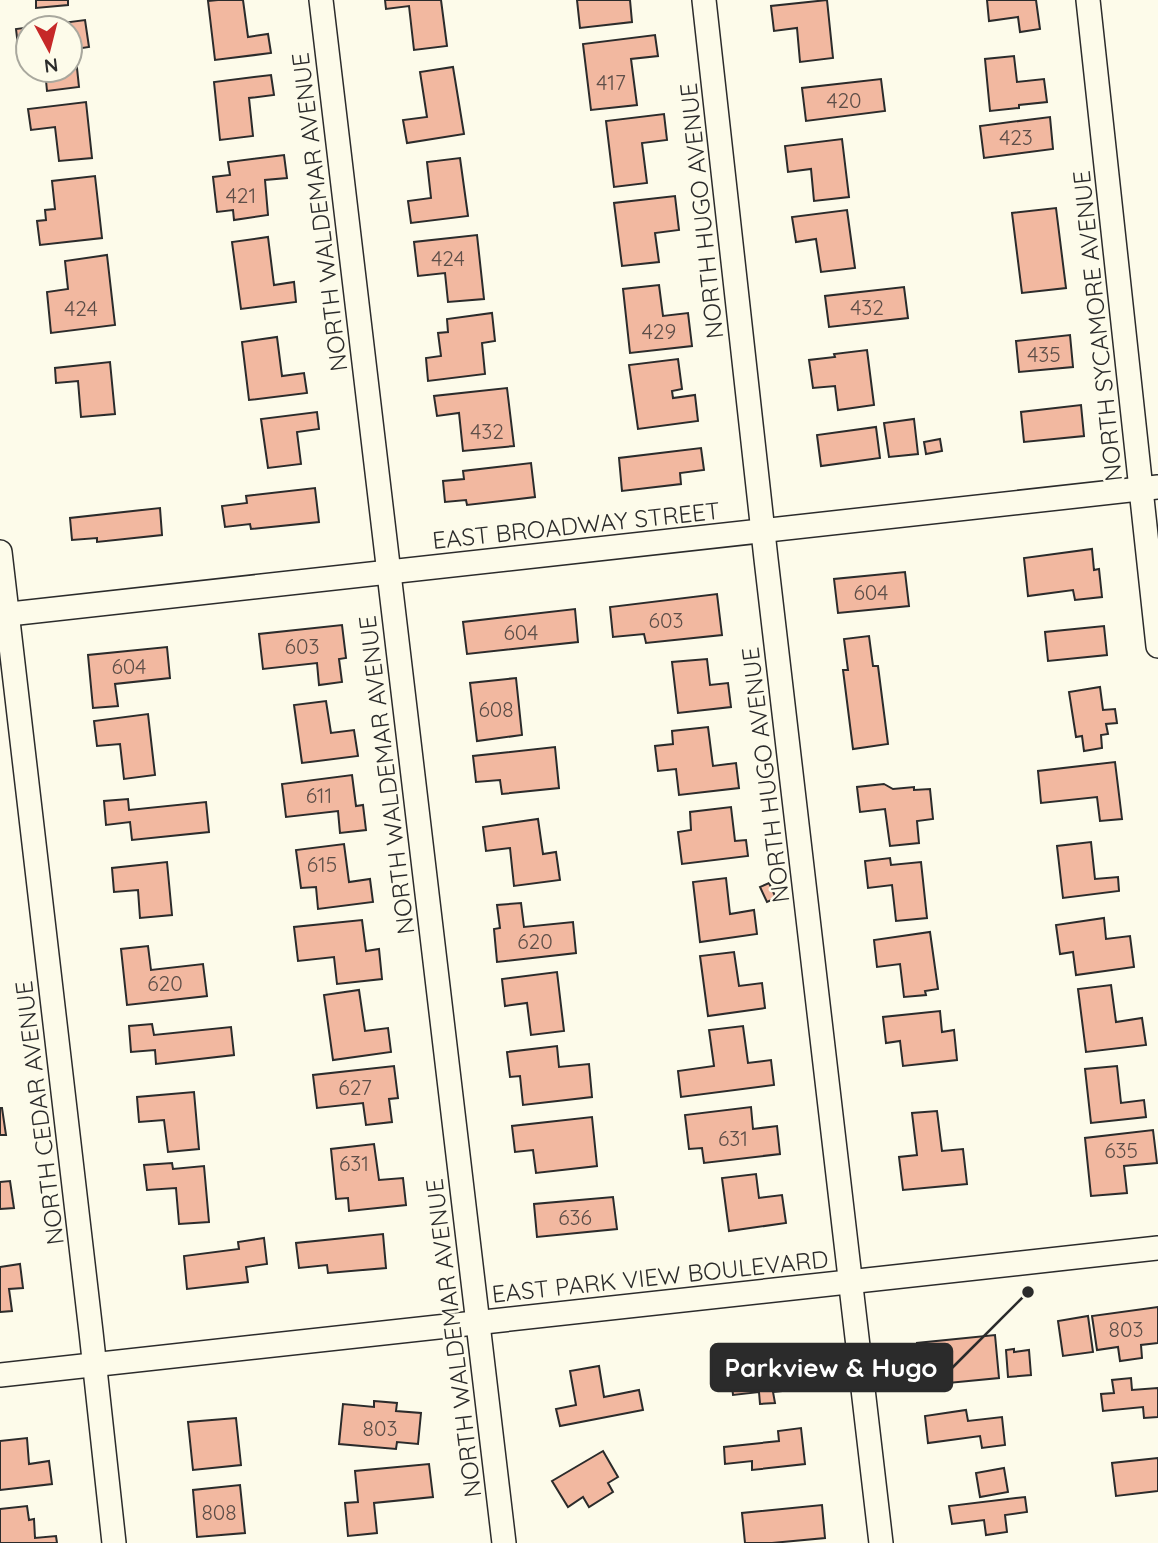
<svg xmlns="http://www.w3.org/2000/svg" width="1158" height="1543" font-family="Quicksand,sans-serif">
<rect width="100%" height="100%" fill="#fdfbea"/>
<!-- building -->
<g fill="#f2b8a0" stroke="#2b2b2b" stroke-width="2">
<polygon points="36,0 68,0 68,5 36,8"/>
<polygon points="218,0 243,0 248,37 268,34 271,53 215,60 208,1"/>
<polygon points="385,0 441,0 447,46 414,50 409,6 386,9"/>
<polygon points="577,0 630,0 632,22 580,28"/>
<polygon points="827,0 833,58 800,62 797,28 774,31 771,6"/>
<polygon points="987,0 1036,0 1040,29 1020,32 1018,17 989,21"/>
<polygon points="85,20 89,47 75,49 79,87 47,91 45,70 70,70 70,28 28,28 28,53 19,54 16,29"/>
<polygon points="655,35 658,56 631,59 637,105 591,110 583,44"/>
<polygon points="1014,56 1017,82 1044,79 1047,102 1019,105 1019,108 990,111 985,59"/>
<polygon points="453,67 464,134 407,143 403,120 427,117 420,72"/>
<polygon points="271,75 274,95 249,98 253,136 220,140 214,82"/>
<polygon points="881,79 885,111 806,121 802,88"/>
<polygon points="86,102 92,158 59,161 55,127 31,130 28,109"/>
<polygon points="664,114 667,140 642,143 647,183 614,187 606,121"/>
<polygon points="1050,117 1053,149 984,158 980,126"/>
<polygon points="842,139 849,197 814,201 811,169 788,172 785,146"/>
<polygon points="284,155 287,178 265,180 268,215 234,220 233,210 217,212 213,177 230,175 228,162"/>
<polygon points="460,158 468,216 411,223 408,201 431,198 427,162"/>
<polygon points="95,176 102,238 40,245 37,221 46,220 45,210 55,209 52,181"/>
<polygon points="675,196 679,230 655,233 659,262 622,266 614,203"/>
<polygon points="1056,208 1066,288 1022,293 1012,213"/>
<polygon points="847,210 855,268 821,272 816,239 796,242 792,217"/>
<polygon points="477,235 484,299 448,302 445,273 418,276 414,242"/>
<polygon points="268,237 274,285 294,282 296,302 241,309 232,242"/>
<polygon points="107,255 115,325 51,333 47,292 68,289 65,261"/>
<polygon points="659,285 663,316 688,313 692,346 630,353 623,289"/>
<polygon points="904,287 908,318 829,327 825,296"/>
<polygon points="492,313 495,341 482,343 485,374 428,381 426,358 441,356 438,333 448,332 447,319"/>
<polygon points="1070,335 1073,367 1019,372 1016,341"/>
<polygon points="277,337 282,376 304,373 307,393 249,400 242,342"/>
<polygon points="867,350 874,405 838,410 835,386 813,388 809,360 835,357 834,354"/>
<polygon points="678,359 682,389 672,391 673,398 695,395 698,421 638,429 629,365"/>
<polygon points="110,362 115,414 81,417 78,381 56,383 55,368"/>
<polygon points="507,388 514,446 463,451 459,413 437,416 434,396"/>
<polygon points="1081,405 1084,436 1024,442 1021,412"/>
<polygon points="317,412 319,429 297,432 301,464 268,468 261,419"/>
<polygon points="914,419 918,454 889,457 884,423"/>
<polygon points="876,427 880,458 821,466 817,435"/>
<polygon points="940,439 942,451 926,454 924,442"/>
<polygon points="701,448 704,470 680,473 681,484 622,491 619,458"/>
<polygon points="531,463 535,497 467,505 466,500 445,502 443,481 464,479 463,471"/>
<polygon points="315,488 319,522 251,529 250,524 225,527 222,506 247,503 246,496"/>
<polygon points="160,508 162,535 97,542 97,538 72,540 70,518"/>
<polygon points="1092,549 1094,570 1099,569 1102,597 1075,600 1073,590 1028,596 1024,558"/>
<polygon points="905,572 909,606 838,613 834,579"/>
<polygon points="717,594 722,635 646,643 644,634 613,637 610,607"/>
<polygon points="575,609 578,642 467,654 463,622"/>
<polygon points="342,625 346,658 339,659 342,682 319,685 317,663 263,669 259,634"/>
<polygon points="1104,626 1107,655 1048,661 1045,632"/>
<polygon points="869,636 873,666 878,666 888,744 853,749 843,670 848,670 844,639"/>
<polygon points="167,647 170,678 115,684 118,706 93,708 88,655"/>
<polygon points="707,659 710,685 728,683 731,707 678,713 672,662"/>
<polygon points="516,678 522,735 477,741 470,683"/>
<polygon points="1100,687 1103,710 1115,709 1117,723 1106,724 1108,734 1101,735 1102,748 1084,751 1082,736 1076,737 1069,692"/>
<polygon points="326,701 331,733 354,730 358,756 302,763 294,705"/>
<polygon points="148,714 155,775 124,779 120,744 97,746 94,721"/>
<polygon points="708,727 713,766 736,763 739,788 679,795 676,769 658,771 655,746 673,744 672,731"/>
<polygon points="555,747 559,788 502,794 500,780 476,782 473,756"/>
<polygon points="1115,762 1122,819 1100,821 1097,797 1041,803 1038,771"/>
<polygon points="352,775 356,806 363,805 366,830 340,833 338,811 286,817 282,784"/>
<polygon points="884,784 893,789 914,787 914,790 930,789 933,819 917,821 919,843 890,846 885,809 860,812 857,787"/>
<polygon points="128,799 129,810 206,802 209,832 132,840 130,822 106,825 104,801"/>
<polygon points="731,807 735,841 746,840 748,856 682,864 678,832 691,830 690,812"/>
<polygon points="538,819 543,854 556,852 560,880 514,886 510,848 486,851 483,827"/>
<polygon points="1091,842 1095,879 1118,877 1119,891 1063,898 1057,846"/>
<polygon points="344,844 349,882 370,879 373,902 318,909 316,887 301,888 296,850"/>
<polygon points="890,858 891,865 921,862 927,918 896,921 892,885 868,888 865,861"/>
<polygon points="167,862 172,915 140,918 138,890 114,892 112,868"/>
<polygon points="726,878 730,914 754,910 757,934 700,942 693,882"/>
<polygon points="769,883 776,898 767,902 760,887"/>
<polygon points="521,903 524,927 573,922 576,953 497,962 494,929 500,928 497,905"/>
<polygon points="1104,918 1106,939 1130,936 1134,967 1076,975 1073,952 1060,954 1056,925"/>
<polygon points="362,920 366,951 379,949 382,979 337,984 334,957 298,961 294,927"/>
<polygon points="930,932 938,989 925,991 926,995 904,997 900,964 877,967 874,940"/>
<polygon points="148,946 151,970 203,964 207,996 127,1005 121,949"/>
<polygon points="734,952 739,986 762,983 765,1008 708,1016 700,956"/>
<polygon points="557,972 564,1031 531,1035 527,1003 505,1006 502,979"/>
<polygon points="1111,985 1116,1022 1142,1018 1146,1045 1086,1052 1078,989"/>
<polygon points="359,990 365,1031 388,1028 391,1052 333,1060 324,995"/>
<polygon points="940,1011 942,1032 954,1030 957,1060 903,1066 900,1041 886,1043 883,1017"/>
<polygon points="152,1024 154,1035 231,1027 234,1055 156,1064 155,1050 131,1052 129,1026"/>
<polygon points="743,1026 748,1063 771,1060 774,1085 681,1097 678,1071 714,1066 709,1030"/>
<polygon points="557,1046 559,1067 589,1064 592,1097 523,1105 520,1076 510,1077 507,1052"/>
<polygon points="394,1066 398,1098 389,1099 392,1122 366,1125 363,1103 317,1108 313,1075"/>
<polygon points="1117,1066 1121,1103 1144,1100 1146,1117 1091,1123 1085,1069"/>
<polygon points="194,1092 199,1149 168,1152 164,1120 139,1122 137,1097"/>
<polygon points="751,1107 753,1129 777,1126 780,1154 704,1163 702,1148 689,1149 685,1115"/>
<polygon points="0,1108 2,1108 6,1135 0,1135"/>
<polygon points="937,1111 942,1151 963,1149 967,1184 903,1190 899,1157 917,1155 912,1113"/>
<polygon points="592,1117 597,1166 536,1173 533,1150 515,1152 512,1126"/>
<polygon points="1153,1130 1157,1163 1124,1166 1127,1193 1091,1196 1085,1138"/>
<polygon points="374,1144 379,1180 403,1178 406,1205 349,1211 348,1198 336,1199 331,1149"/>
<polygon points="172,1163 173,1169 204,1166 209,1222 179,1224 176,1188 147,1190 144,1165"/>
<polygon points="756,1174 759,1198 782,1195 786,1223 729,1231 722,1178"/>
<polygon points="10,1181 14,1208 0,1209 0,1182"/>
<polygon points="613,1197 617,1229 537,1237 534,1204"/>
<polygon points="383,1234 386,1268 328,1273 327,1265 299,1268 296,1243"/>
<polygon points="264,1238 267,1264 246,1267 248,1282 187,1289 184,1256 239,1249 238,1242"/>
<polygon points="20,1264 23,1288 9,1289 12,1311 0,1312 0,1267"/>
<polygon points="1158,1307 1158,1343 1141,1345 1142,1358 1120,1361 1118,1347 1097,1350 1092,1316"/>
<polygon points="1088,1316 1093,1352 1063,1356 1058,1321"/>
<polygon points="995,1335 999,1378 938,1384 937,1372 920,1374 917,1343"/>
<polygon points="1014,1349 1014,1352 1029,1350 1031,1375 1008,1377 1006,1350"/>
<polygon points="789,1361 791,1390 773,1392 775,1403 760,1404 759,1392 733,1395 730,1367"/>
<polygon points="599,1366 604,1397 639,1390 643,1410 560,1426 556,1409 576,1405 570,1371"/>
<polygon points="1131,1378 1132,1390 1158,1388 1158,1417 1144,1418 1143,1407 1103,1411 1101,1394 1114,1393 1112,1380"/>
<polygon points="374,1401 397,1403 396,1411 421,1413 418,1444 397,1442 396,1449 339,1444 343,1404 374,1407"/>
<polygon points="966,1410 968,1421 1002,1417 1005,1445 982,1448 980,1436 928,1443 925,1416"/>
<polygon points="236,1418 241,1465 193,1470 188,1422"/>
<polygon points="801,1428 805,1464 752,1470 752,1461 725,1464 724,1447 779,1441 778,1431"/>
<polygon points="27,1438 29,1464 49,1461 52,1484 0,1490 0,1441"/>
<polygon points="603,1451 618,1477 608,1483 613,1492 589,1507 583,1497 568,1507 552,1481"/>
<polygon points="1158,1458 1158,1491 1116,1496 1112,1463"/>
<polygon points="429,1464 433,1497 374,1503 377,1533 348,1536 345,1503 358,1502 355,1471"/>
<polygon points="1004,1468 1008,1492 980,1497 976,1473"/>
<polygon points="240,1485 245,1533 197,1537 193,1490"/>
<polygon points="1025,1497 1027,1512 1005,1515 1007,1532 986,1535 984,1520 952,1524 949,1506"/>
<polygon points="822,1505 825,1538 772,1543 745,1543 742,1513"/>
<polygon points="27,1506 29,1520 34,1519 35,1538 56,1536 57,1543 0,1543 0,1509"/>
</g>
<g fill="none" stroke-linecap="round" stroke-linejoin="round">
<!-- street casing -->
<g stroke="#2b2b2b" stroke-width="26">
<g id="street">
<polyline points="321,0 504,1543"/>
<polyline points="704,0 766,559 881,1543"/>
<polyline points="1088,0 1158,646"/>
<polyline points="0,552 91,1332 114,1543"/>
<polyline points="0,615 1158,487"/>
<polyline points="0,1375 1158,1248"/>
</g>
</g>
<!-- street -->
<use href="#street" stroke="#fdfbea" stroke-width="23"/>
</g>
<g text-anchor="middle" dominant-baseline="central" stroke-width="5" stroke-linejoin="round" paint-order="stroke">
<!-- number labels -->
<g font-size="21" fill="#5d4e48">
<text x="611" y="82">417</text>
<text x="844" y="100">420</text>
<text x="1016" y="137">423</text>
<text x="241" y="195">421</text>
<text x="448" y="258">424</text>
<text x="867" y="307">432</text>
<text x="81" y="308">424</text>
<text x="659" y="331">429</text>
<text x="1044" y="354">435</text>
<text x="487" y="431">432</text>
<text x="871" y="592">604</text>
<text x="666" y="620">603</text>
<text x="521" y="632">604</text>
<text x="302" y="646">603</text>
<text x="129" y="666">604</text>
<text x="496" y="709">608</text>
<text x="319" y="795">611</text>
<text x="322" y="864">615</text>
<text x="535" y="941">620</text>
<text x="165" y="983">620</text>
<text x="355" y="1087">627</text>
<text x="733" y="1138">631</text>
<text x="1121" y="1150">635</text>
<text x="354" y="1163">631</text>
<text x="575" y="1217">636</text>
<text x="1126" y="1329">803</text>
<text x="380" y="1428">803</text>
<text x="219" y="1512">808</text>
</g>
<!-- street labels -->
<g font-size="24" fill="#2b2b2b" stroke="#fdfbea">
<text transform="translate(701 211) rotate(-96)">NORTH HUGO AVENUE</text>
<text transform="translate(319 212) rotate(-97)">NORTH WALDEMAR AVENUE</text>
<text transform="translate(1097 326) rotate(-96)">NORTH SYCAMORE AVENUE</text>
<text transform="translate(576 525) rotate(-6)">EAST BROADWAY STREET</text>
<text transform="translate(386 775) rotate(-97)">NORTH WALDEMAR AVENUE</text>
<text transform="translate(765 775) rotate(-97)">NORTH HUGO AVENUE</text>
<text transform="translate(39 1113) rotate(-97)">NORTH CEDAR AVENUE</text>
<text transform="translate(660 1276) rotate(-6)">EAST PARK VIEW BOULEVARD</text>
<text transform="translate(453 1338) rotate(-97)">NORTH WALDEMAR AVENUE</text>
</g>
</g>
<!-- callouts -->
<path fill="none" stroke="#2b2b2b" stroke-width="2.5" d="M1028 1292L952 1368"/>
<circle fill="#2b2b2b" stroke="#fdfbea" stroke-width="2.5" cx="1028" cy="1292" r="7"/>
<rect fill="#2b2b2b" stroke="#2b2b2b" stroke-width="2.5" x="711" y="1344" width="241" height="47" rx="7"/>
<g font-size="26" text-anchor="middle" font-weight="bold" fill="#fff">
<text x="831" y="1377">Parkview &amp; Hugo</text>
</g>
<!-- north arrow -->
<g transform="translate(49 49) rotate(173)"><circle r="33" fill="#fdfbea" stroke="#a9a89e" stroke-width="2"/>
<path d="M0-5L12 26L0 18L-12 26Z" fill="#c62828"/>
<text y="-10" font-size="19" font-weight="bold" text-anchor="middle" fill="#2b2b2b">N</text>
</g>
</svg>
